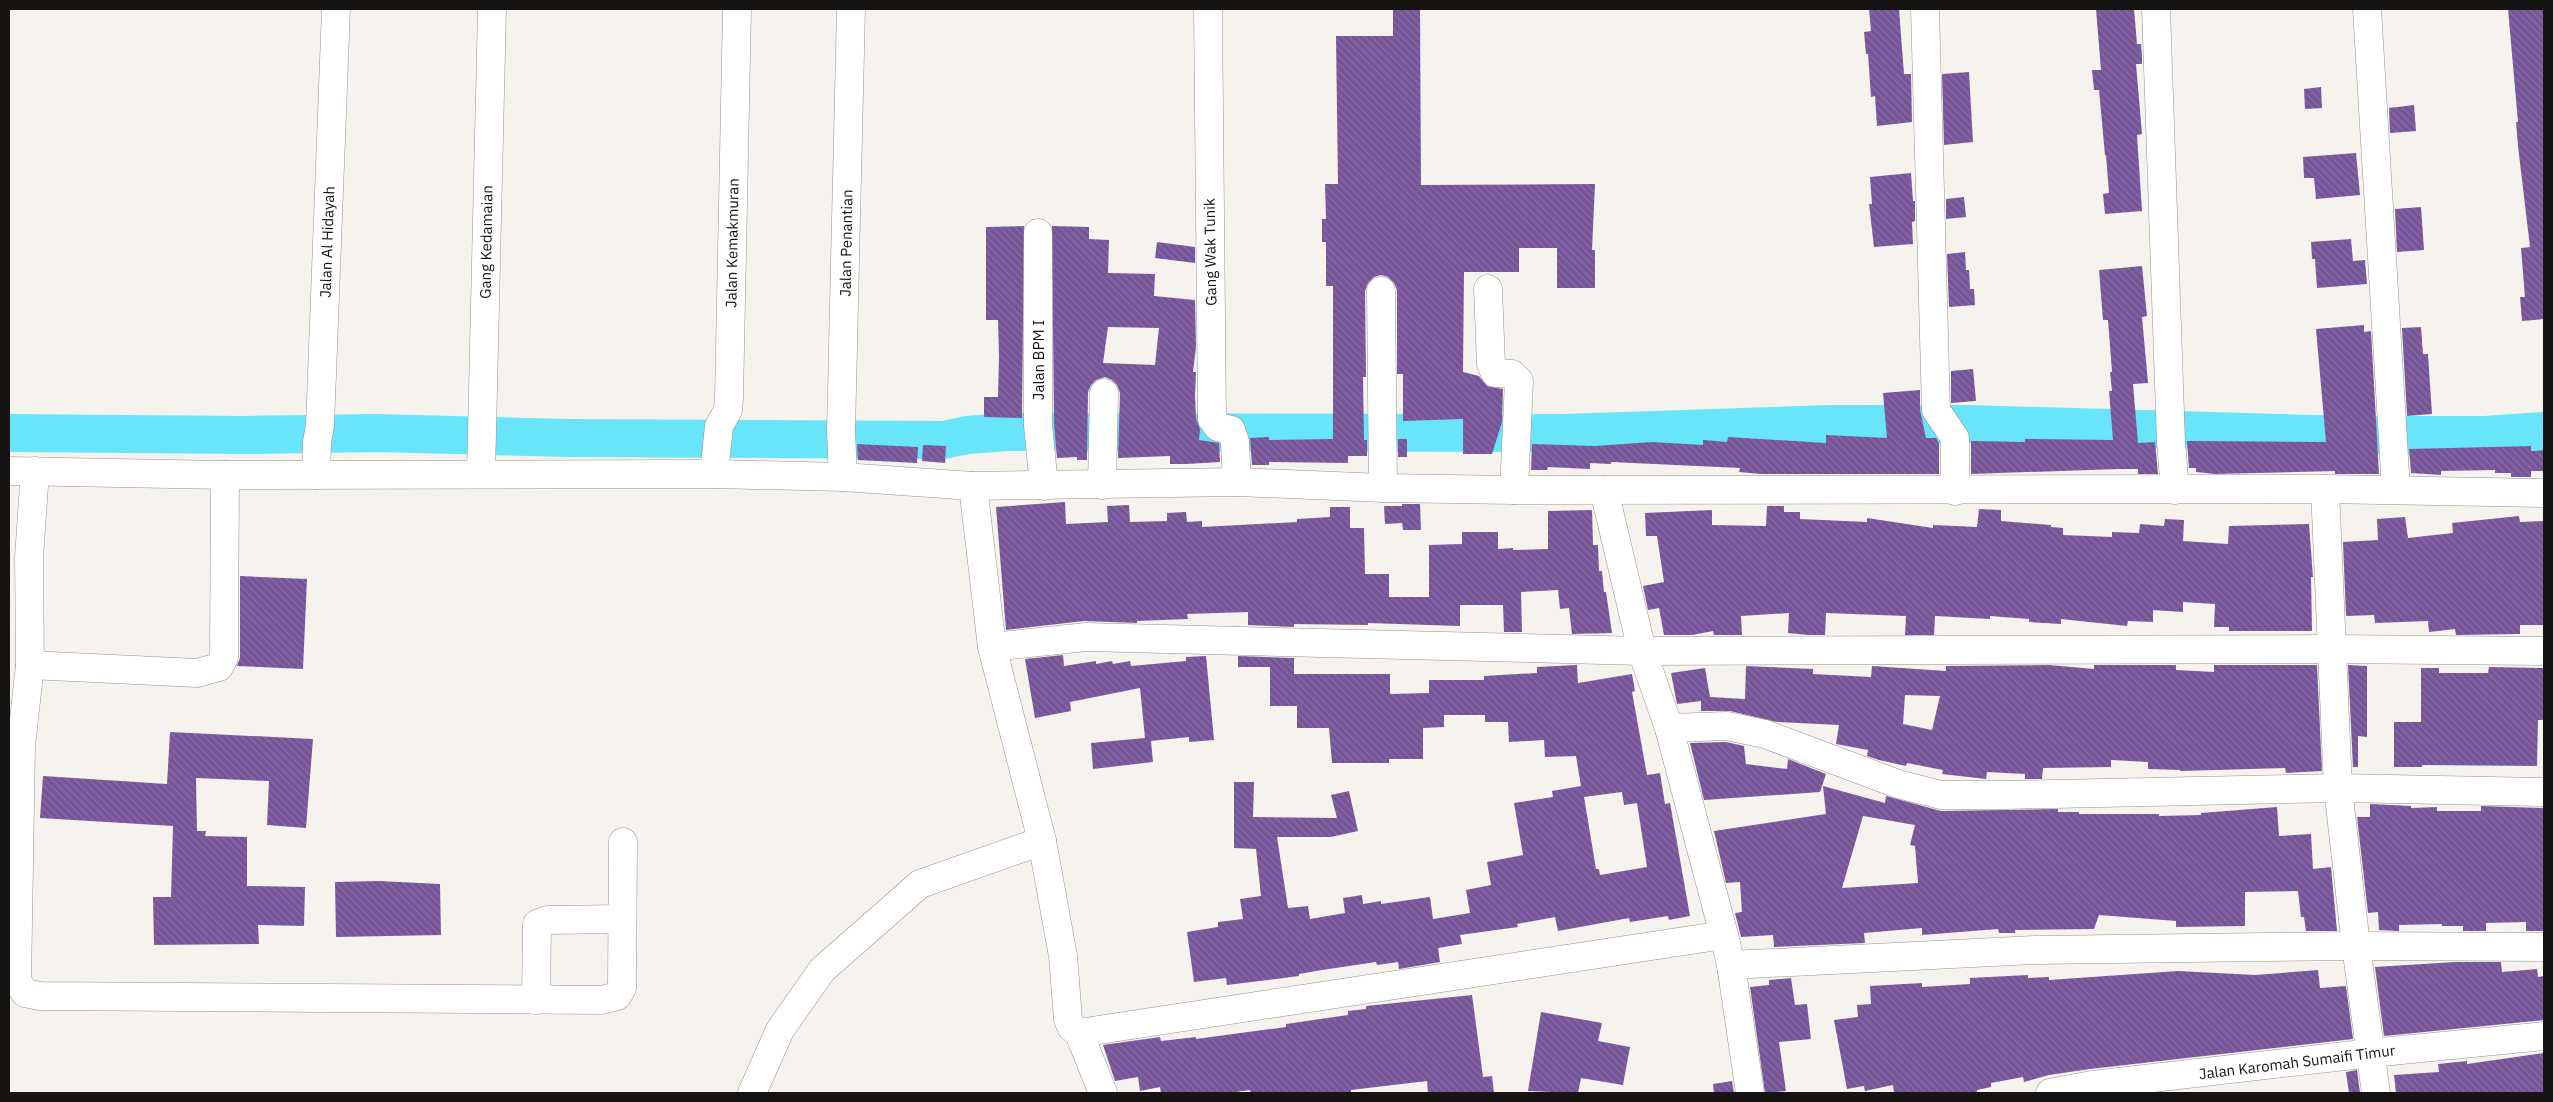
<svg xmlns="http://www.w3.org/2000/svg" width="2553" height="1102" font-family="'IBM Plex Sans',sans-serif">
<defs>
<pattern id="building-back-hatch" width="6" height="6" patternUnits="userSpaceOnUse" patternTransform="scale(1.25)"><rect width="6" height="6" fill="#76549a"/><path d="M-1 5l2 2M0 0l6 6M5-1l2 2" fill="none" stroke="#876da2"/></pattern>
</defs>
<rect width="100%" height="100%" fill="#f6f3ef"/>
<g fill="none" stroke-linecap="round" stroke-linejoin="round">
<!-- river -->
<polyline stroke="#69e5f9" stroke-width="38" points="9,433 246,435 376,433 570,438 944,440 967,435 1008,432 1563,433 1830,424 1967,424 2351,435 2485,435 2544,431"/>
</g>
<!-- building -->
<g fill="url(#building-back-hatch)" fill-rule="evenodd">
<polygon points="1393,9 1420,9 1421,185 1595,184 1592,250 1595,250 1595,288 1557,288 1557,248 1519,248 1519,272 1464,272 1463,372 1479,376 1487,386 1503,389 1502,422 1492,454 1463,454 1463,419 1403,421 1403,374 1397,374 1397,290 1394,283 1388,277 1381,275 1374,277 1368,283 1365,291 1366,377 1363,377 1364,440 1367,440 1367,456 1348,456 1348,463 1269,462 1269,465 1252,465 1250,438 1269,437 1269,440 1333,439 1333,286 1326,286 1326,242 1322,242 1322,219 1326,219 1325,184 1338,184 1336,36 1393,36"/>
<polygon points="1869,9 1899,9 1904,74 1911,74 1912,122 1877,126 1875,96 1871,97 1868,54 1866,54 1864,32 1871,31"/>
<polygon points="2096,9 2134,9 2137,44 2141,44 2142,56 2142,64 2136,64 2142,134 2137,135 2142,211 2105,214 2103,194 2109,193 2106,155 2105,155 2099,90 2094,90 2092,70 2101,70"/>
<polygon points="2508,9 2544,9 2544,319 2522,321 2520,297 2525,297 2521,248 2530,247 2518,146 2516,122 2518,122"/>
<polygon points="1969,72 1973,142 1944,145 1942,74"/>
<polygon points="2321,87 2322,108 2305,109 2304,89"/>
<polygon points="2414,105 2416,131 2390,133 2389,108"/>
<polygon points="2356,153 2360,195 2316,199 2314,178 2304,178 2303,157"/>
<polygon points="1911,173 1913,201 1915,201 1915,221 1912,222 1913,244 1874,247 1869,204 1872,204 1870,177"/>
<polygon points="1964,197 1966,217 1946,219 1946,199"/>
<polygon points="2421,207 2424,250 2397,252 2395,209"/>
<polygon points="1024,226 1022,418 984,417 984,397 998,397 999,356 998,320 986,320 986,227"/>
<path d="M1052 226 1089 227V239L1109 240 1108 273 1155 274 1154 296 1195 300 1196 347 1193 372H1196L1195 395 1196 419 1200 429 1199 440 1219 443 1220 462 1186 464H1170V456L1118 458 1120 393 1117 385 1112 380 1105 377 1096 380 1091 385 1088 392 1087 460H1077V457L1057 458 1054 424ZM1108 327 1159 328 1155 365 1103 363Z"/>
<polygon points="2351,239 2353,261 2365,260 2367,284 2317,288 2315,259 2312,259 2311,242"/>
<polygon points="1157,242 1195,247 1195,263 1155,258"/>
<polygon points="1965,252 1966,270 1969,270 1970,289 1974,289 1975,305 1949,307 1947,254"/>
<polygon points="2142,266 2147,316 2142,317 2148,383 2133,384 2138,443 2155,442 2158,474 2138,474 2138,469 2119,469 1971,474 1971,441 2025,442 2025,439 2113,440 2109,391 2112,391 2110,372 2112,372 2108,320 2103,320 2099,270"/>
<polygon points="2364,325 2364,332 2371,331 2379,474 2335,474 2335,471 2215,474 2196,472 2196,468 2189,468 2187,441 2326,442 2316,329"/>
<polygon points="2421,327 2423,354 2428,354 2432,414 2407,416 2402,328"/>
<polygon points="1973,369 1976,401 1951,403 1951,371"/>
<polygon points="1920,390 1920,410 1926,438 1936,438 1939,443 1939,474 1761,474 1739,472 1740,468 1611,462 1611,464 1590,463 1590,469 1548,467 1547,470 1531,470 1532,444 1595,446 1652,442 1703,445 1703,440 1727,442 1728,437 1826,443 1826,435 1887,438 1883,393"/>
<rect x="1398" y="439" width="9" height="18"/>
<polygon points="857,444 918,447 917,463 858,460"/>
<polygon points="923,445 946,446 945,463 922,461"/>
<polygon points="2531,446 2531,451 2544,450 2544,471 2531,471 2531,477 2511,477 2511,473 2495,473 2495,470 2441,471 2441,475 2411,473 2409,449"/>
<polygon points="1065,502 1066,524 1108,522 1107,506 1129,505 1130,522 1167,521 1167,513 1186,512 1187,522 1202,521 1202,527 1297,522 1297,519 1330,517 1330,507 1350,507 1350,528 1364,528 1365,574 1389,574 1389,597 1429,597 1429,545 1462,544 1462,532 1498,532 1498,549 1513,548 1513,550 1548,549 1548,511 1592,510 1593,545 1598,545 1599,571 1602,571 1604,592 1606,592 1612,633 1572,634 1569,608 1560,609 1558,590 1521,592 1522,632 1504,632 1503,605 1460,605 1460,626 1368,623 1368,625 1294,624 1294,627 1248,625 1248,612 1187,614 1188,619 1137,621 1137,623 1084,621 1006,630 996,507"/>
<polygon points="1402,504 1420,504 1421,530 1403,530 1402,523 1385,524 1384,506 1402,506"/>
<polygon points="1767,506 1784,506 1784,512 1800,512 1800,519 1867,522 1867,518 1933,528 1933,525 1977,527 1979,509 2001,510 2001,521 2051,525 2051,527 2063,528 2063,535 2112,537 2112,532 2139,533 2140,524 2164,526 2165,519 2184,520 2183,541 2228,544 2229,526 2309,524 2313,577 2311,577 2312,631 2229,631 2229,627 2214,627 2215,604 2183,602 2183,612 2153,610 2153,622 2128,621 2127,626 2061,619 2061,624 2029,622 2029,619 1990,616 1990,619 1935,616 1934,635 1905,635 1906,616 1826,613 1825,635 1808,635 1788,633 1789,613 1741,616 1742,635 1714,635 1713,631 1692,635 1664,635 1659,608 1648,610 1643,586 1664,582 1657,536 1646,536 1645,513 1712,510 1712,525 1766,526"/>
<polygon points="2519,516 2520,522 2544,521 2543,625 2520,625 2520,634 2456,635 2455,629 2429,632 2428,621 2375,623 2374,615 2346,616 2343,542 2378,540 2377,519 2405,517 2408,538 2453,533 2452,523"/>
<polygon points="240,576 307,579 303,669 237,666 240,658"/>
<polygon points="1063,655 1064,666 1096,661 1096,664 1112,661 1113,664 1130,661 1131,666 1186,661 1186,657 1206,656 1214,740 1189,742 1189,737 1151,741 1153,762 1093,769 1091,743 1145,738 1140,688 1070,702 1071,711 1035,718 1025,659"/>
<path d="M1238 656 1294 658V674H1390V694L1429 693V680H1484V676L1537 673V667L1577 665 1578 683 1632 674 1635 691 1632 692 1647 775 1660 773 1665 804 1670 803 1690 916 1669 920 1668 916 1630 922 1629 918 1558 931 1555 917 1517 924 1518 927 1460 935 1462 944 1438 948 1440 962 1399 969 1398 962 1377 965 1376 962 1322 970 1299 974V976L1227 985 1226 978 1194 982 1187 932 1218 927V922L1243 919 1240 899 1261 896 1256 849 1234 848V782H1254L1253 817 1337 818 1331 795 1349 791 1358 831 1331 837H1277L1288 908 1308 906 1310 919 1345 913 1343 898 1362 895 1363 904 1381 901V904L1430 897 1433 919 1470 913 1466 890 1491 885 1487 862 1523 855 1514 803 1553 797 1552 791 1581 786 1576 756 1545 757 1544 740 1509 742 1508 722H1485V715H1444V727L1423 728V759H1389V763H1332L1329 728H1297V706H1270V667H1238ZM1622 792 1624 805 1637 803 1647 867 1600 875 1599 869H1596L1584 797Z"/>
<path d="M2049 665 2094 669V665H2176V670L2214 672V665H2317L2322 771 2286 773 2285 768 2180 771V770L2148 769V762L2111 760V767L2043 768 2042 779H2025V774L1987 772 1986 779 1942 774 1943 770 1907 763 1906 766 1879 760 1867 756 1868 750 1836 744 1839 725 1777 722 1730 711H1701V701L1677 704 1671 673 1705 668 1710 697 1745 699 1746 666 1813 669V674L1871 677 1872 666 1946 671V666ZM1905 695 1940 696 1932 730 1903 724Z"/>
<polygon points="2348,665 2367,666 2367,737 2358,736 2358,767 2353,767"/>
<polygon points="2489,667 2544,668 2544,720 2538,720 2537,766 2422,765 2422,767 2394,767 2394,722 2421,722 2421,668 2439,668 2439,673 2488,673"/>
<polygon points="170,732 313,739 306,828 267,825 269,781 196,778 197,831 206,831 205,836 247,837 247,886 305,887 304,926 258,925 259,944 154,945 153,897 171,897 173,826 40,818 43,776 167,784"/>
<polygon points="1726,742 1744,746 1746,764 1787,769 1788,759 1826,774 1820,792 1704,800 1690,743"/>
<path d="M1823 786 1885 803 1886 796 1941 811 2058 809V812H2079V814H2159V816L2201 815V813L2277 807 2279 836 2311 834 2313 869 2331 867 2337 931H2306L2304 917H2301L2298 891 2245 892V926L2176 927V921L2099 915 2094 929 2015 930V933H1999L1998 929 1922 935V928L1864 933 1865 943 1774 947 1773 935 1741 937 1735 913 1742 912 1740 882 1726 883 1714 831 1826 814ZM1863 816 1915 825 1910 845 1915 846 1918 883 1842 888Z"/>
<polygon points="2370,804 2411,806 2411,808 2437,807 2437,811 2481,811 2481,806 2544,808 2544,931 2526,931 2526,922 2486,923 2486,931 2463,931 2463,926 2442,926 2442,924 2399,925 2399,931 2379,930 2378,912 2368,913 2357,817 2370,817"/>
<polygon points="379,881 440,884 441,935 336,937 335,882"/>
<polygon points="2455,962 2501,962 2502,972 2537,969 2538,977 2544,976 2544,1020 2384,1036 2375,967"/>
<polygon points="2318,970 2320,988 2346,986 2353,1039 2090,1069 2049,1075 2024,1082 2023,1077 1991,1083 1991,1087 1977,1090 1977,1093 1894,1093 1893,1085 1865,1091 1864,1086 1847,1089 1834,1020 1858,1017 1857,1005 1871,1004 1870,986 1922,983 1922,987 1970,984 1970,978 2028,975 2028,978 2049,977 2049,980 2178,971 2255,975"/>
<polygon points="1791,978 1795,1005 1807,1004 1811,1039 1779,1042 1786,1091 1765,1093 1750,987 1769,985 1769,980"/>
<polygon points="1472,995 1483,1077 1492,1076 1494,1093 1428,1093 1427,1081 1351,1090 1351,1093 1251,1093 1250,1090 1229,1093 1161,1093 1160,1087 1140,1091 1138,1077 1115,1081 1103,1045 1160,1037 1161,1041 1196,1037 1196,1039 1286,1027 1286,1024 1348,1015 1348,1011 1366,1009 1366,1006"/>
<polygon points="1541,1012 1602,1023 1598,1041 1630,1047 1623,1085 1581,1078 1578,1093 1528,1091"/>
<polygon points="2544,1053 2544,1093 2396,1093 2394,1075 2439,1072 2438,1064 2467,1061 2467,1064"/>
<polygon points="2357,1070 2360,1093 2349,1093 2346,1072"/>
<polygon points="1732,1081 1734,1093 1714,1093 1713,1084"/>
</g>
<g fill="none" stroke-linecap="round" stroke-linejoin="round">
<!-- minor casing -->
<g stroke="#95928e" stroke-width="29">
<g id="minor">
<polyline points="1208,9 1212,419 1218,427 1231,430 1235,442 1237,482"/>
<polyline points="1925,9 1936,410 1955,438 1955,491"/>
<polyline points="2156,9 2171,442 2175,490"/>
<polyline points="2367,9 2396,490"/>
<polyline points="1038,233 1038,425 1044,486"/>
<polyline points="1488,289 1491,364 1495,373 1512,374 1519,381 1514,490"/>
<polyline points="1381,291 1383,488"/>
<polyline points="9,471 225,475 714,474 843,477 973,486 1237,482 1383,488 1514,490 2325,489 2544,493"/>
<polyline points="35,471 29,557 30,665 21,746 17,981 25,993 40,996 602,1000 617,996 622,988 623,842"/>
<polyline points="481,474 492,9"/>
<polyline points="714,474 719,426 728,410 729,398 737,9"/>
<polyline points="316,475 317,442 320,426 336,9"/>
<polyline points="843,477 841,431 851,9"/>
<polyline points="1102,485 1104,393"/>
<polyline points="973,486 992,647 1042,841 1063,956 1068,1019 1071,1027 1079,1033 1103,1093"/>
<polyline points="2325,489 2338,788 2356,946 2376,1093"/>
<polyline points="1604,490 1642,651 1669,728 1724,935 1731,965 1750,1093"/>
<polyline points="992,647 1086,637 1642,651 2332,649 2544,651"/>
<polyline points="30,665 197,673 219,667 224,658 225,475"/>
<polyline points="1669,728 1727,726 1765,734 1898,784 1941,795 2004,795 2338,788 2544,792"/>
<polyline points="1731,965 2035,950 2356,946 2544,947"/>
<polyline points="536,1000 537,924 548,920 622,919"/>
<polyline points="1079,1033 1724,935"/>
<polyline points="752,1093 780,1030 822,970 920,884 1042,841"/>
<polyline points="2050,1093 2092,1085 2371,1053 2544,1036"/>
</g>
</g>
<!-- minor -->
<use href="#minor" stroke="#fff" stroke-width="28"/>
</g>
<g text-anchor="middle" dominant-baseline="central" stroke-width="5" stroke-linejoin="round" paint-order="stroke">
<!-- street labels -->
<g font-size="15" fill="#151412" stroke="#fff">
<text transform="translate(327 242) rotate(-88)">Jalan Al Hidayah</text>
<text transform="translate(486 242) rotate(-89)">Gang Kedamaian</text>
<text transform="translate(732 243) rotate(-89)">Jalan Kemakmuran</text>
<text transform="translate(846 243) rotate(-89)">Jalan Penantian</text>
<text transform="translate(1210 252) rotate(-91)">Gang Wak Tunik</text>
<text transform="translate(1038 360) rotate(-90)">Jalan BPM I</text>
<text transform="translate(2297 1062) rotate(-7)">Jalan Karomah Sumaifi Timur</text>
</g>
</g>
<!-- border -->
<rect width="2553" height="1102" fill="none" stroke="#151412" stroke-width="20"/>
</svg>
